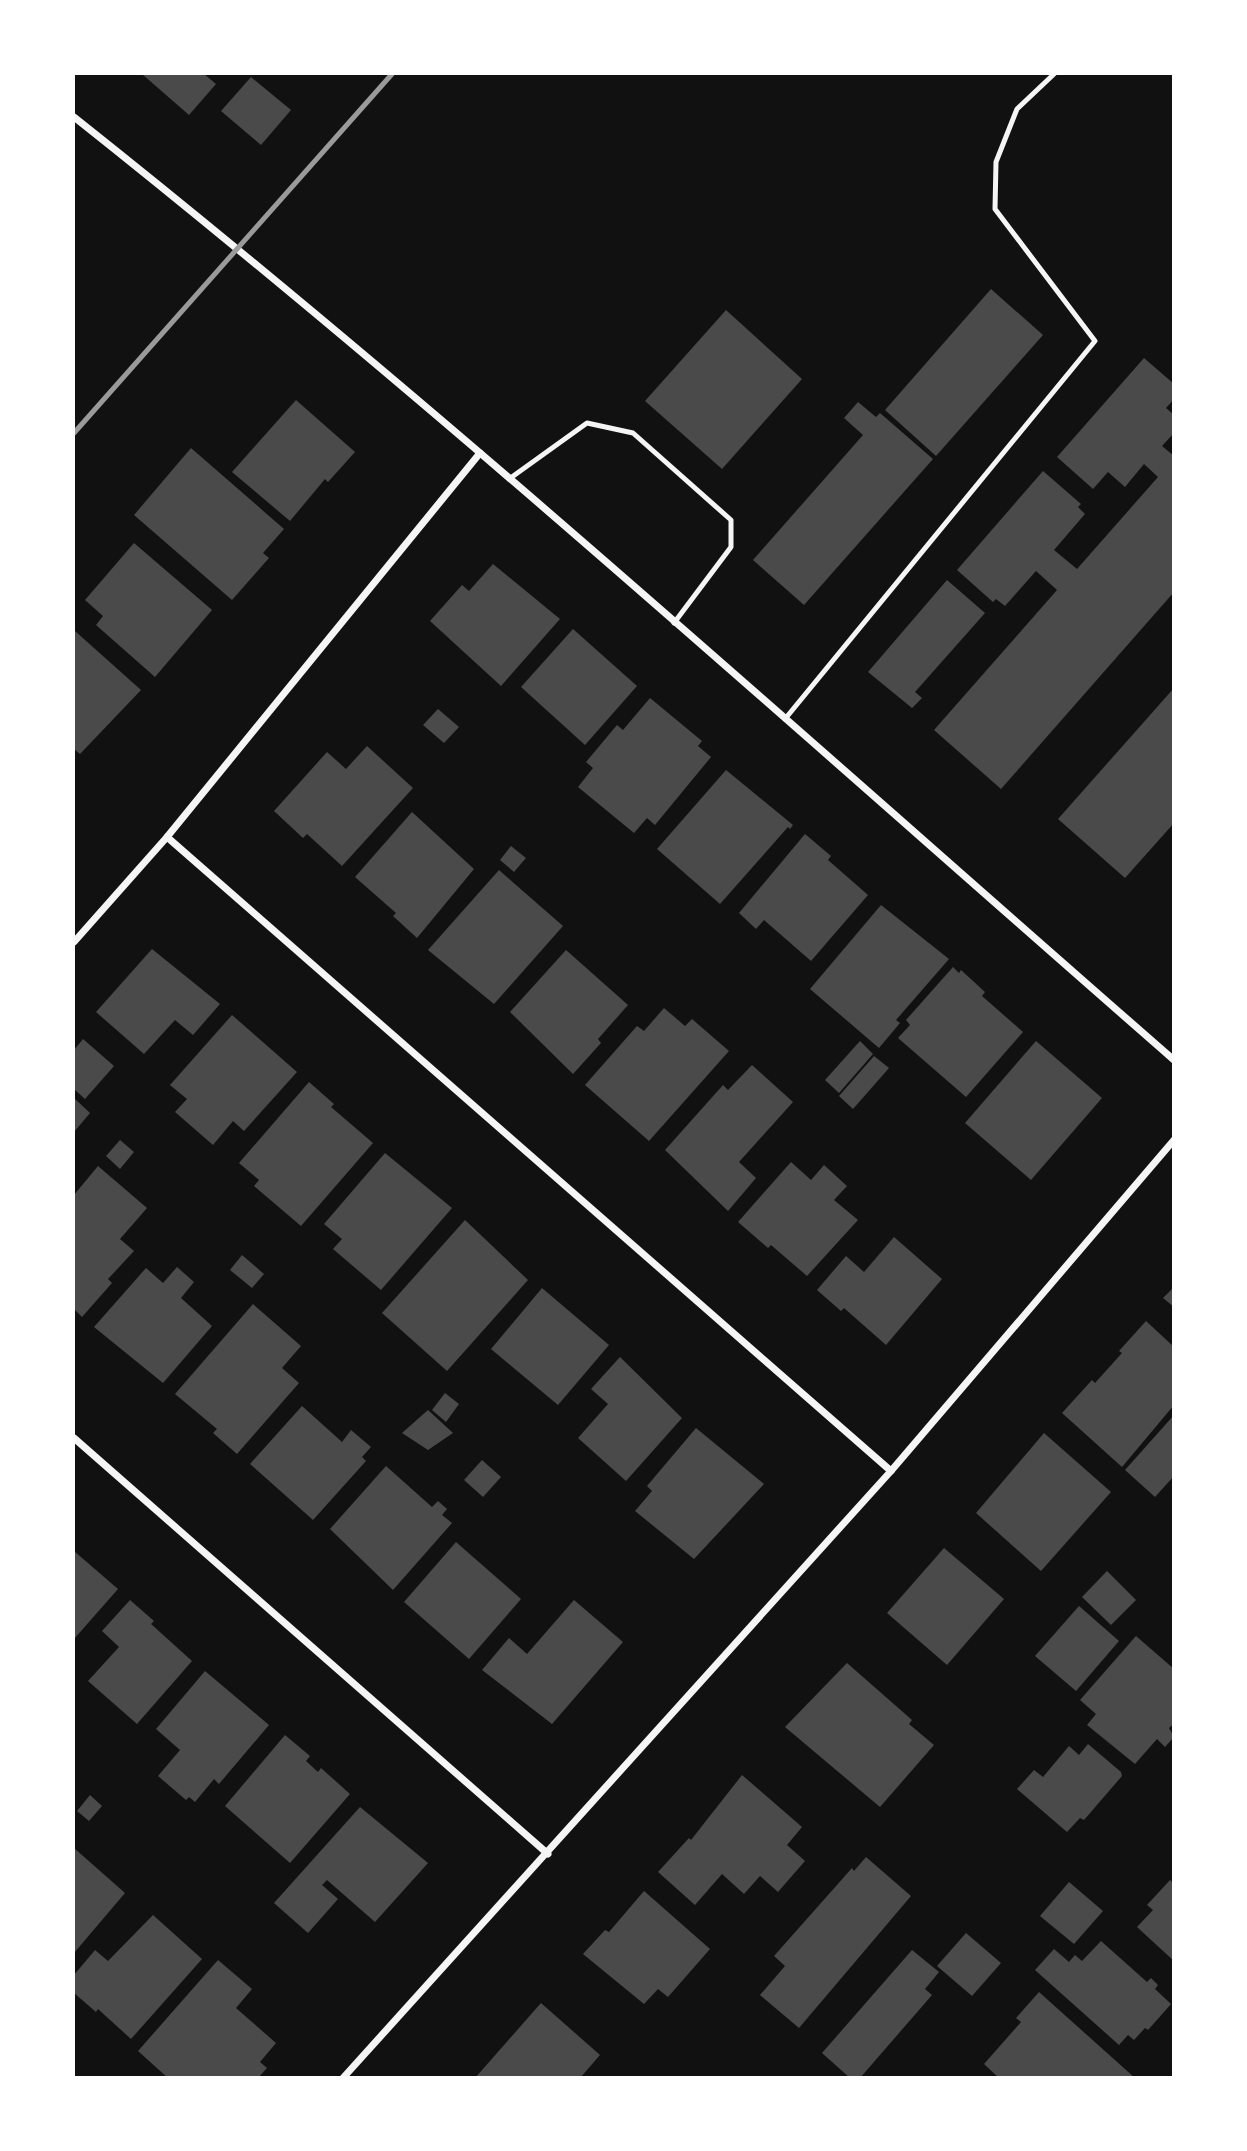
<svg xmlns="http://www.w3.org/2000/svg" width="1247" height="2151" font-family="Barlow,sans-serif">
<rect width="100%" height="100%" fill="#111"/>
<!-- building -->
<g fill="#4a4a4a">
<polygon points="142,74 204,74 216,84 189,115"/>
<polygon points="251,77 291,110 261,145 221,111"/>
<polygon points="991,289 1043,335 936,456 885,410"/>
<polygon points="726,310 802,379 722,469 645,401"/>
<polygon points="1144,358 1174,384 1174,399 1166,408 1174,415 1174,433 1162,446 1174,456 1174,592 1001,789 934,730 1057,590 1036,571 1005,606 996,599 993,602 957,570 1043,471 1081,504 1078,507 1085,514 1054,550 1077,569 1158,477 1144,464 1125,487 1108,472 1093,489 1057,457"/>
<polygon points="296,400 355,452 328,482 325,479 290,521 232,472"/>
<polygon points="858,402 876,417 880,413 933,459 804,605 753,560 863,435 844,418"/>
<polygon points="191,448 284,529 263,553 269,558 232,600 134,515"/>
<polygon points="134,543 212,610 155,677 96,625 103,616 85,600"/>
<polygon points="493,564 560,619 501,686 430,621 462,585 469,591"/>
<polygon points="947,580 985,613 915,692 922,698 912,708 868,672"/>
<polygon points="573,629 637,686 585,745 521,687"/>
<polygon points="75,631 141,690 80,754 74,749"/>
<polygon points="1174,688 1174,823 1125,878 1058,819"/>
<polygon points="650,698 702,741 698,746 711,757 655,825 647,818 634,833 578,787 593,768 586,762 617,725 623,730"/>
<polygon points="438,709 459,727 444,743 423,725"/>
<polygon points="367,746 413,788 342,866 307,834 303,838 274,811 327,752 346,769"/>
<polygon points="726,770 793,825 790,829 788,827 720,904 657,849"/>
<polygon points="412,812 474,869 417,938 393,916 396,913 355,877"/>
<polygon points="805,834 831,856 828,860 868,895 811,961 764,920 756,929 739,913"/>
<polygon points="511,846 526,858 514,872 500,860"/>
<polygon points="499,870 563,926 494,1004 428,950"/>
<polygon points="881,905 949,959 896,1020 900,1023 879,1048 810,989"/>
<polygon points="152,949 220,1004 193,1035 175,1020 144,1054 96,1012"/>
<polygon points="566,950 628,1005 598,1039 601,1043 573,1074 510,1012"/>
<polygon points="953,967 959,973 961,970 985,992 982,996 1023,1032 966,1097 898,1038 910,1025 906,1020"/>
<polygon points="664,1008 685,1026 692,1019 729,1051 649,1141 585,1085 637,1026 644,1031"/>
<polygon points="232,1015 297,1072 244,1131 233,1121 213,1145 175,1112 187,1099 170,1085"/>
<polygon points="83,1039 114,1066 85,1099 74,1089 74,1050"/>
<polygon points="860,1041 873,1054 839,1093 825,1080"/>
<polygon points="1036,1041 1102,1098 1031,1180 965,1123"/>
<polygon points="874,1056 889,1068 853,1109 839,1096"/>
<polygon points="752,1065 793,1102 739,1162 756,1178 728,1211 665,1150 723,1085 728,1090"/>
<polygon points="309,1082 334,1104 331,1107 373,1143 301,1226 254,1186 259,1180 239,1163"/>
<polygon points="74,1098 90,1113 74,1132"/>
<polygon points="120,1140 134,1152 120,1169 106,1156"/>
<polygon points="385,1153 452,1208 381,1290 333,1249 342,1239 324,1224"/>
<polygon points="791,1162 811,1180 824,1165 847,1186 834,1200 858,1220 807,1276 771,1245 768,1248 738,1222"/>
<polygon points="98,1166 147,1208 120,1239 134,1251 108,1279 112,1283 82,1317 74,1309 74,1195"/>
<polygon points="465,1220 528,1280 447,1371 382,1313"/>
<polygon points="894,1237 942,1279 886,1345 844,1308 841,1311 817,1290 846,1256 864,1272"/>
<polygon points="242,1255 264,1274 252,1288 230,1270"/>
<polygon points="177,1267 194,1282 181,1298 212,1326 163,1383 94,1327 146,1268 163,1283"/>
<polygon points="1174,1287 1174,1307 1163,1298"/>
<polygon points="542,1288 609,1345 558,1405 491,1349"/>
<polygon points="253,1304 301,1346 282,1368 299,1383 237,1454 213,1433 217,1429 175,1394"/>
<polygon points="1146,1321 1174,1347 1174,1405 1122,1467 1062,1413 1092,1380 1095,1383 1122,1353 1119,1351"/>
<polygon points="620,1357 682,1418 626,1481 578,1438 608,1404 591,1389"/>
<polygon points="445,1393 459,1404 446,1422 432,1410"/>
<polygon points="302,1406 342,1442 351,1430 371,1447 362,1457 366,1461 313,1520 250,1464"/>
<polygon points="428,1410 453,1433 428,1450 402,1433"/>
<polygon points="1174,1415 1174,1476 1155,1497 1125,1470"/>
<polygon points="696,1428 764,1484 694,1559 635,1511 652,1491 647,1486"/>
<polygon points="1044,1433 1111,1492 1041,1571 976,1513"/>
<polygon points="482,1460 501,1477 483,1497 464,1480"/>
<polygon points="386,1466 432,1507 438,1501 447,1509 442,1515 452,1523 393,1590 330,1529"/>
<polygon points="456,1542 521,1599 469,1659 404,1602"/>
<polygon points="944,1548 1004,1599 947,1665 887,1613"/>
<polygon points="74,1551 118,1589 74,1639"/>
<polygon points="1107,1571 1136,1600 1111,1625 1082,1597"/>
<polygon points="130,1600 154,1621 151,1624 192,1661 137,1724 88,1681 119,1647 102,1631"/>
<polygon points="574,1600 623,1642 552,1724 482,1670 509,1638 527,1654"/>
<polygon points="1079,1606 1119,1641 1076,1691 1035,1656"/>
<polygon points="1136,1636 1174,1669 1174,1723 1169,1728 1174,1737 1165,1747 1157,1739 1135,1764 1087,1725 1096,1714 1080,1700"/>
<polygon points="847,1663 912,1720 909,1724 934,1745 880,1807 785,1727"/>
<polygon points="205,1671 269,1725 219,1784 214,1779 195,1802 189,1797 186,1800 158,1776 180,1750 156,1729"/>
<polygon points="285,1735 310,1756 306,1761 318,1772 321,1768 350,1794 290,1863 225,1806"/>
<polygon points="1088,1744 1121,1772 1122,1776 1084,1820 1080,1818 1067,1832 1017,1789 1034,1770 1043,1777 1069,1746 1079,1755"/>
<polygon points="742,1775 802,1827 787,1845 805,1861 778,1892 760,1876 744,1894 722,1874 695,1905 658,1872 689,1838 691,1840"/>
<polygon points="90,1795 102,1806 89,1821 77,1811"/>
<polygon points="360,1807 428,1863 375,1922 327,1880 322,1885 338,1899 308,1933 274,1903"/>
<polygon points="74,1848 125,1893 74,1953"/>
<polygon points="866,1857 911,1896 799,2028 760,1995 785,1966 774,1956 852,1868 854,1871"/>
<polygon points="1170,1880 1174,1883 1174,1961 1137,1927 1153,1910 1147,1905"/>
<polygon points="1069,1882 1103,1911 1074,1944 1040,1916"/>
<polygon points="644,1891 710,1949 668,1997 658,1989 644,2004 583,1954 605,1930 609,1932"/>
<polygon points="153,1915 202,1959 131,2039 98,2009 96,2012 74,1993 74,1975 95,1950 108,1961"/>
<polygon points="966,1933 1001,1963 972,1996 937,1966"/>
<polygon points="1101,1941 1147,1982 1151,1978 1158,1985 1155,1989 1171,2004 1148,2030 1145,2028 1134,2040 1128,2035 1119,2045 1035,1970 1054,1949 1069,1962 1075,1955 1082,1961"/>
<polygon points="912,1950 939,1972 925,1989 932,1995 860,2078 850,2078 822,2053"/>
<polygon points="218,1960 252,1989 236,2008 276,2043 260,2062 267,2068 258,2078 168,2078 138,2051"/>
<polygon points="1039,1992 1135,2078 999,2078 984,2064 1021,2022 1016,2018"/>
<polygon points="541,2003 600,2055 580,2078 475,2078"/>
</g>
<g fill="none" stroke-linecap="round" stroke-linejoin="round">
<!-- service -->
<g stroke="#f5f5f5" stroke-width="5">
<polyline points="509,479 587,423 633,433 731,520 731,547 674,623"/>
<polyline points="785,719 1095,341 995,209 996,162 1017,109 1054,74"/>
</g>
<!-- minor -->
<g stroke="#f5f5f5" stroke-width="7">
<path d="M74 117C452 417 810 742 1174 1060"/>
<polyline points="167,837 891,1471"/>
<polyline points="74,942 167,837 480,453"/>
<polyline points="74,1438 548,1854"/>
<polyline points="343,2078 891,1471 1174,1140"/>
</g>
<!-- rail -->
<polyline stroke="#9a9a9a" stroke-width="5" points="74,433 392,74"/>
</g>
<!-- border -->
<rect width="1247" height="2151" fill="none" stroke="#ffffff" stroke-width="150"/>
</svg>
